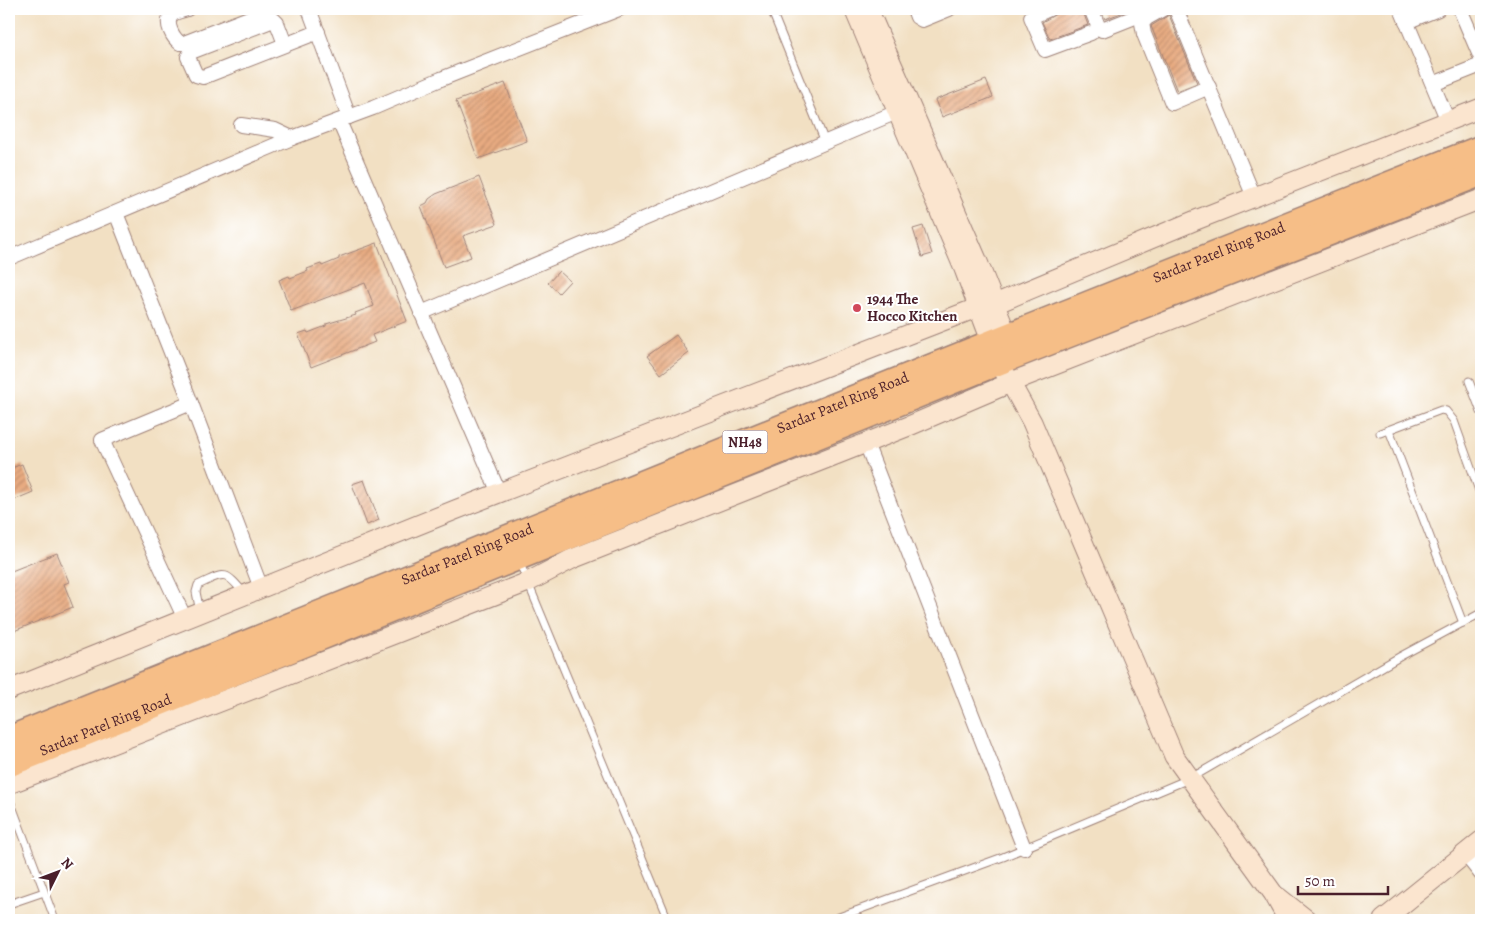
<svg xmlns="http://www.w3.org/2000/svg" width="1490" height="929" font-family="Alegreya,serif">
<defs>
<pattern id="building-hatch" width="6" height="6" patternUnits="userSpaceOnUse" patternTransform="scale(1.25)"><rect width="6" height="6" fill="#e8ab81"/><path d="M-1 1l2-2M0 6l6-6M5 7l2-2" fill="none" stroke="#be8b6a"/></pattern>
</defs>
<rect width="100%" height="100%" fill="#fff"/>
<filter id="ink" filterUnits="userSpaceOnUse"><feTurbulence type="fractalNoise" baseFrequency=".02" numOctaves="2"/><feDisplacementMap in="SourceGraphic" scale="10" xChannelSelector="R" yChannelSelector="G"/><feConvolveMatrix kernelMatrix="1 2 1 2 8 2 1 2 1" color-interpolation-filters="sRGB"/></filter>
<filter id="wash" filterUnits="userSpaceOnUse"><feTurbulence type="fractalNoise" baseFrequency=".0096" numOctaves="4" result="noise"/><feDisplacementMap in="SourceGraphic" scale="20" xChannelSelector="R" yChannelSelector="G"/><feGaussianBlur stdDeviation="1.12" result="paint"/><feColorMatrix in="noise" values="0 0 0 0 0 0 0 0 0 0 0 0 0 0 0 0 0 1.4 0 .05"/><feComposite in="paint" operator="in"/></filter>
<g filter="url(#wash)">
<rect width="100%" height="100%" fill="#f2e0c3"/>
<g id="blocks">
<!-- building -->
<g fill="url(#building-hatch)">
<polygon points="1058,9 1082,9 1088,25 1050,39 1042,22 1056,14"/>
<polygon points="1100,9 1132,9 1105,19"/>
<polygon points="1169,15 1197,83 1177,91 1151,26"/>
<polygon points="986,80 993,97 942,117 935,100"/>
<polygon points="505,83 527,141 478,159 456,101"/>
<polygon points="479,177 497,224 463,236 471,257 444,267 421,206 427,203 429,199 436,194"/>
<polygon points="923,226 932,254 922,257 913,229"/>
<polygon points="377,243 407,321 372,335 375,342 311,367 298,334 307,331 308,333 326,326 326,324 356,315 355,313 374,306 365,283 291,311 279,280 289,276 290,278 308,271 307,269 321,264 322,266 339,259 339,257"/>
<polygon points="559,271 570,281 559,293 548,283"/>
<polygon points="676,335 689,353 661,374 647,356"/>
<polygon points="22,464 33,492 9,502 9,469"/>
<polygon points="364,480 379,520 367,525 352,484"/>
<polygon points="57,553 69,582 64,584 73,607 9,633 9,612 13,610 9,599 9,572"/>
</g>
</g>
</g>
<g filter="url(#ink)">
<use href="#blocks" fill-opacity="0" stroke="#9e8077" stroke-width="1"/>
<g fill="none" stroke-linecap="round" stroke-linejoin="round">
<!-- lane casing -->
<g stroke="#9e8077" stroke-width="9">
<g id="lane">
<polyline points="771,9 825,142"/>
<polyline points="1469,381 1481,412"/>
<polyline points="1389,430 1463,623"/>
<polyline points="1380,433 1441,410 1446,411 1454,421 1481,496"/>
<polyline points="519,561 668,920"/>
<path d="M200 612 196 592 198 585C226 572 224 570 244 593"/>
<polyline points="9,798 55,920"/>
<polyline points="9,904 44,892"/>
<polyline points="831,920 1003,857 1191,778 1401,656 1481,613"/>
</g>
</g>
<!-- street casing -->
<g stroke="#9e8077" stroke-width="16">
<g id="street">
<path d="M187 9C182 11 174 12 171 16 165 24 173 38 180 43H184L267 11 271 9"/>
<polyline points="309,9 349,117"/>
<polyline points="914,9 917,17 922,20 949,9"/>
<polyline points="1049,9 1031,17 1045,50 1091,33"/>
<polyline points="1091,9 1099,28 1102,30 1145,13 1145,9"/>
<polyline points="1163,9 1147,18 1142,23 1144,34 1172,103 1209,87"/>
<polyline points="1176,9 1254,197"/>
<polyline points="1401,9 1448,121"/>
<polyline points="1460,9 1481,58"/>
<polyline points="1406,22 1438,9"/>
<polyline points="285,44 277,23 274,20 271,21 191,52 188,57 196,75 203,77 318,32"/>
<polyline points="1433,84 1481,65"/>
<polyline points="339,121 499,493"/>
<polyline points="241,125 275,130 292,138"/>
<polyline points="116,213 191,403 261,588"/>
<polyline points="9,258 292,138 373,108 441,79 619,9"/>
<polyline points="421,313 897,112"/>
<polyline points="866,443 1024,848"/>
<polyline points="185,619 102,440 191,403"/>
<polyline points="1465,854 1481,874"/>
</g>
</g>
<!-- secondary casing -->
<g stroke="#9e8077" stroke-width="21">
<g id="secondary">
<polyline points="854,9 964,269 999,362 1032,422 1174,756 1273,893 1288,920"/>
<polyline points="868,9 978,262 1012,348"/>
<polyline points="9,690 455,510 979,307 995,304 1196,220 1481,108"/>
<polyline points="9,784 528,582 572,559 909,426 1024,377 1481,199"/>
<polyline points="1278,897 1307,920"/>
<polyline points="1383,920 1481,841"/>
</g>
</g>
<!-- highway casing -->
<g stroke="#9e8077" stroke-width="28">
<g id="highway">
<path id="s1" d="M9 739 993 342 1481 148"/>
<path id="s2" d="M9 764 999 362 1481 173"/>
</g>
</g>
<!-- lane -->
<use href="#lane" stroke="#fff" stroke-width="7"/>
<!-- street -->
<use href="#street" stroke="#fff" stroke-width="14"/>
<!-- secondary -->
<use href="#secondary" stroke="#fbe5cf" stroke-width="19"/>
<!-- highway -->
<use href="#highway" stroke="#f6be87" stroke-width="25"/>
</g>
</g>
<!-- markers -->
<circle fill="#d1495b" stroke="#fff" stroke-width="2" cx="857" cy="308" r="5"/>
<g text-anchor="middle" dominant-baseline="central" stroke-width="4" stroke-linejoin="round" paint-order="stroke">
<!-- shield labels -->
<rect fill="#fff" stroke="#80626b" stroke-width="1" x="722.5" y="430.5" width="45" height="23" rx="4"/>
<g font-size="14" font-weight="bold" fill="#4a1f2b">
<text x="745" y="442">NH48</text>
</g>
<!-- street labels -->
<g font-size="15" fill="#4a1f2b" stroke="#fff">
<text stroke="none"><textPath href="#s1" startOffset="1304">Sardar Patel Ring Road</textPath></text>
<text stroke="none"><textPath href="#s1" startOffset="899">Sardar Patel Ring Road</textPath></text>
<text stroke="none"><textPath href="#s1" startOffset="494">Sardar Patel Ring Road</textPath></text>
<text stroke="none"><textPath href="#s2" startOffset="104">Sardar Patel Ring Road</textPath></text>
</g>
<!-- poi labels -->
<g font-size="15" font-weight="bold" fill="#4a1f2b" stroke="#fff" text-anchor="start">
<text x="867" y="299">1944 The<tspan x="867" dy="17">Hocco Kitchen</tspan></text>
</g>
</g>
<!-- margin -->
<rect width="1490" height="929" fill="none" stroke="#fff" stroke-width="30"/>
<!-- north arrow -->
<g transform="translate(58 872) rotate(48)" stroke="#ffffff" stroke-width="4" paint-order="stroke">
<path d="M0-4L9 19L0 12L-9 19Z" fill="#4a1f2b"/>
<text y="-8" font-size="14" font-weight="bold" text-anchor="middle" fill="#4a1f2b">N</text>
</g>
<!-- scale -->
<path d="M1298 886v8h90v-8" fill="none" stroke="#4a1f2b" stroke-width="2.5"/>
<text x="1305" y="886" font-size="15" fill="#4a1f2b" stroke="#ffffff" stroke-width="4" paint-order="stroke">50 m</text>
</svg>
